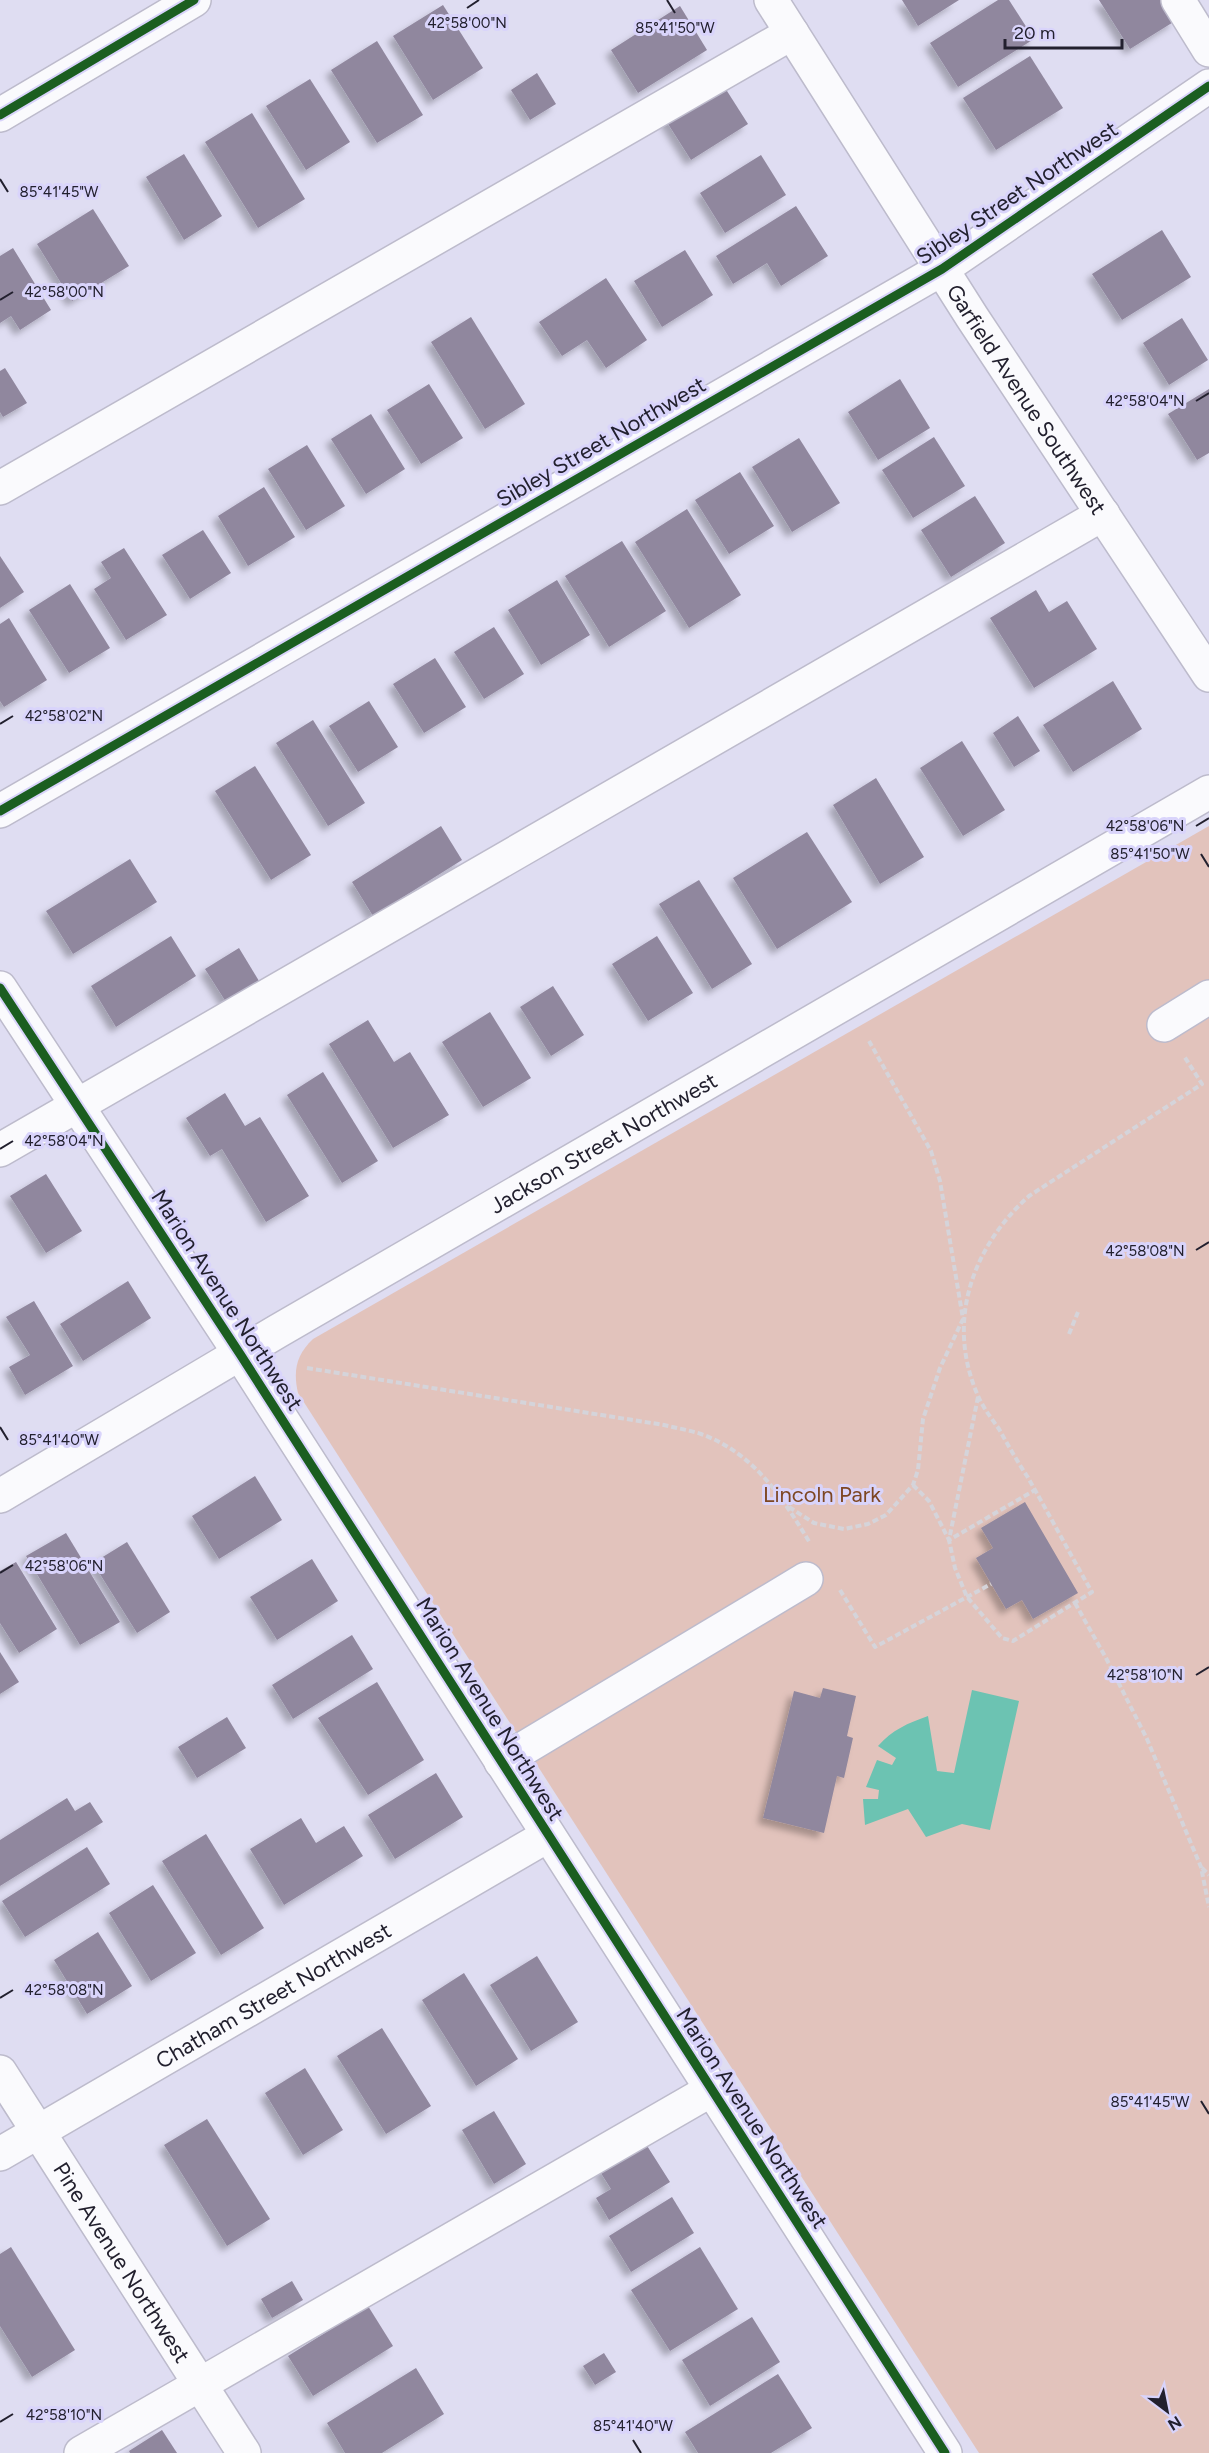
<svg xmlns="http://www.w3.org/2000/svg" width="1209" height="2453" font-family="Figtree,sans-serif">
<defs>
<filter id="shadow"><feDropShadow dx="-5.5" dy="5.5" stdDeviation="3" flood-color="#0004"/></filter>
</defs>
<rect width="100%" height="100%" fill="#dfddf2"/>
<!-- green -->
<path fill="#e2c3bc" d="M1209 826V2453H979L298 1393C293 1371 296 1355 313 1339Z"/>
<!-- water -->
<path fill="#6cc3b2" d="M972 1690 1019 1701 990 1830 962 1824 926 1837 908 1809 865 1825 863 1799H878L879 1790 866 1787 877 1760 892 1765 896 1758 878 1746C892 1730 908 1723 928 1716L937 1771 954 1773Z"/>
<!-- building -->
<g fill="#90879e" filter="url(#shadow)">
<polygon points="902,0 959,0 918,26"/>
<polygon points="998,0 1009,0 1034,39 958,87 930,43"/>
<polygon points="1099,0 1161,0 1175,21 1130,49"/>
<polygon points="443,5 483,68 433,100 393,36"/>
<polygon points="680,6 707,50 638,93 611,50"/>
<polygon points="377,41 423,115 377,143 331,70"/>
<polygon points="1030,56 1063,108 996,150 963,98"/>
<polygon points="537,73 556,104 530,120 511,90"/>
<polygon points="310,79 350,142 306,170 266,106"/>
<polygon points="720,80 748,124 691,160 663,116"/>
<polygon points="252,113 305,199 258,228 205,142"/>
<polygon points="184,154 222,216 184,240 146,177"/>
<polygon points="761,155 786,195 725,233 700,193"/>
<polygon points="796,206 828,256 781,286 767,263 733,284 716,256"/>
<polygon points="93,209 129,266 72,301 37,244"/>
<polygon points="1162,230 1191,277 1122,320 1092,274"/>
<polygon points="13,248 51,310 20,330 11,316 0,323 0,256"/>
<polygon points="685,250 713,295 662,327 634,281"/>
<polygon points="606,278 647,340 606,368 587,340 562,356 539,322"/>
<polygon points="471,317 525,404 485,429 431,342"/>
<polygon points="1182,318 1208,360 1169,385 1143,343"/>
<polygon points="5,368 27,403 3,417 0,412 0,371"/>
<polygon points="900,379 930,428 878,460 848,412"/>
<polygon points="429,384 463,438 421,464 387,410"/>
<polygon points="1209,389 1209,453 1197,460 1168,414"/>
<polygon points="371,414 405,469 366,494 331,439"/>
<polygon points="934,437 965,486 913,518 882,470"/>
<polygon points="799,438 840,503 792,532 752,467"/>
<polygon points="307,445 345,506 306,530 268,469"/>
<polygon points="740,472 774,526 729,554 695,500"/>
<polygon points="264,487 295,537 248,566 218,516"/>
<polygon points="975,496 1005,543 951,577 921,530"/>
<polygon points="687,509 741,595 689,628 635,542"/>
<polygon points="203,530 231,573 190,599 162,555"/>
<polygon points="622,541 666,611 609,647 565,576"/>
<polygon points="124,548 167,615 126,640 94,589 111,578 101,562"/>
<polygon points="0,556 24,592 0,608"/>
<polygon points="557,580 590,635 541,665 508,610"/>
<polygon points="70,584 110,648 69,673 29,610"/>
<polygon points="1036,590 1049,612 1067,601 1097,649 1034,688 990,618"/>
<polygon points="9,618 47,680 4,707 0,701 0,624"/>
<polygon points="494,627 524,674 484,699 454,652"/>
<polygon points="435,658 466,707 424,733 393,684"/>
<polygon points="1113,681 1142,729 1073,772 1043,725"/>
<polygon points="369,701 398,747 358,772 329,726"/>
<polygon points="1018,716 1040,751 1014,767 993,733"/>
<polygon points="313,720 365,803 328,826 276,743"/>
<polygon points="962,741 1005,810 963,836 920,768"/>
<polygon points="255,766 311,855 271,880 215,791"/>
<polygon points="876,778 924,857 880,884 833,805"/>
<polygon points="441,826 462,860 373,916 352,882"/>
<polygon points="807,832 852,902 777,949 733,878"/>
<polygon points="130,859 157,902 73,954 46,911"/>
<polygon points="699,880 752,964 712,989 659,904"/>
<polygon points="171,936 196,976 116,1027 91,986"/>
<polygon points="657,936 693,993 648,1021 612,964"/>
<polygon points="239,948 259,981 226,1002 205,969"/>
<polygon points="553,986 584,1035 551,1056 520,1007"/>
<polygon points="490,1012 531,1078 483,1107 442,1042"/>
<polygon points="368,1020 394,1062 410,1052 449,1115 393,1148 329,1044"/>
<polygon points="323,1072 378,1161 342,1183 287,1095"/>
<polygon points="225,1093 245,1126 260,1117 309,1196 266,1222 222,1149 210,1156 186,1118"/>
<polygon points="46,1174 82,1231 46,1253 10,1196"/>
<polygon points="128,1281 151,1318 83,1361 60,1324"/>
<polygon points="34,1301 73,1366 25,1395 9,1367 30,1355 6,1317"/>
<polygon points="255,1476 282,1520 219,1559 192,1516"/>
<polygon points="1025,1502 1078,1593 1033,1619 1022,1600 1006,1609 976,1558 993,1548 981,1528"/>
<polygon points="66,1533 120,1622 80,1645 26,1556"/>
<polygon points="127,1542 170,1612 137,1633 93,1563"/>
<polygon points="312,1559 338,1601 277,1640 250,1597"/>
<polygon points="16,1562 57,1629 19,1653 0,1623 0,1571"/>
<polygon points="352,1635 373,1669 293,1719 272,1685"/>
<polygon points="0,1652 19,1682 0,1694"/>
<polygon points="377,1682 424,1760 368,1795 318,1718"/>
<polygon points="823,1688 856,1696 847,1736 853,1738 844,1778 837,1776 824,1833 763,1818 794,1691 820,1698"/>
<polygon points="227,1717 246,1748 197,1778 178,1747"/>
<polygon points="436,1773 463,1817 395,1859 368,1815"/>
<polygon points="67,1798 75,1811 90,1802 103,1822 0,1886 0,1840"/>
<polygon points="301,1818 316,1843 344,1826 363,1856 284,1905 250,1849"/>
<polygon points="206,1834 264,1928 221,1955 162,1861"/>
<polygon points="87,1847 110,1884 25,1937 2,1901"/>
<polygon points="153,1885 196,1953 151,1981 109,1913"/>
<polygon points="98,1932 132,1986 87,2014 54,1960"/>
<polygon points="537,1956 578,2022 531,2051 490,1985"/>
<polygon points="464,1973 518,2059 476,2086 422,2000"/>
<polygon points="382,2028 431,2106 386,2134 337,2056"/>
<polygon points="305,2068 343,2130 303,2155 265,2093"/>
<polygon points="494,2111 526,2164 494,2184 462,2130"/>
<polygon points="207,2119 270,2219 227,2246 164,2145"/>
<polygon points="644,2141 670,2182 609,2220 596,2198 611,2189 599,2170"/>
<polygon points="672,2197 694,2233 631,2272 609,2236"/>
<polygon points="11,2247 75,2350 32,2377 0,2326 0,2254"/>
<polygon points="700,2247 738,2309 670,2351 631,2290"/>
<polygon points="292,2281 303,2300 272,2318 261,2299"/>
<polygon points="368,2306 393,2346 313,2396 288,2356"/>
<polygon points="752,2317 780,2362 710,2406 682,2360"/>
<polygon points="604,2353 616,2372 595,2385 583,2366"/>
<polygon points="416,2368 444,2414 382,2453 345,2453 327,2423"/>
<polygon points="778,2374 812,2428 771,2453 698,2453 685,2432"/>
<polygon points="162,2430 177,2453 130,2453 129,2451"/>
</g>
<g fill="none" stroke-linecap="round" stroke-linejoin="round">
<!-- minor casing -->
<g stroke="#bdbbcc" stroke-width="36">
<g id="minor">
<path id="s1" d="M771 0 972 317 1209 675"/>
<polyline points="1178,0 1209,50"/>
<polyline points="0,488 792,33"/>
<polyline points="0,811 942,269 1209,86"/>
<polyline points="0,988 240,1354 945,2453"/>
<polyline points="1164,1025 1209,997"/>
<polyline points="0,1150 1103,514"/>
<path id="s2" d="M0 1496 278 1331 1209 792"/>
<polyline points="501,1762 806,1579"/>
<path id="s3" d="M0 2072 244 2453"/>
<path id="s4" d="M0 2154 547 1836"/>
<polyline points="81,2453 711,2090"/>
</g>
</g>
<!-- major casing -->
<g stroke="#bdbbcc" stroke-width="36">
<polyline id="major" points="0,115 194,0"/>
</g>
<!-- path -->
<g stroke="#d5d4da" stroke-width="4" stroke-dasharray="6 3" stroke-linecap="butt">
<polyline points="1069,1334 1078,1312"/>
<path d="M307 1368 664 1425C676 1428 689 1430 701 1434 754 1453 782 1497 810 1543"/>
<path d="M978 1397 949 1540 955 1568 967 1597 1002 1638 1013 1641 1092 1592C1070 1554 1049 1514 1027 1476 1017 1461 1008 1445 999 1429 992 1419 984 1409 979 1398 945 1324 971 1248 1029 1196L1202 1084 1184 1056"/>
<polyline points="913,1485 929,1501 949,1540 1035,1490"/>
<polyline points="789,1507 814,1523 844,1529 868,1524 886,1515 913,1485 918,1470 923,1419 940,1368 963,1319 940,1181 931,1151 869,1041"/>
<polyline points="840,1590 875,1647 991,1584"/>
<polyline points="1075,1603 1106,1658 1147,1739 1201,1867 1209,1907"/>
<polyline points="1202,1868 1209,1875"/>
</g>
<!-- minor -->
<use href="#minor" stroke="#fafafd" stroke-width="33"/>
<!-- major -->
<use href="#major" stroke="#fafafd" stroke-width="33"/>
<!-- cycleway casing -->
<g stroke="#d9d4fb" stroke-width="13">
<g id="cycleway">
<polyline points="0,115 194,0"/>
<polyline points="0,811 942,269 1209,86"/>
<polyline points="0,988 240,1354 945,2453"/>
</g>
</g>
<!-- cycleway -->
<use href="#cycleway" stroke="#1b5e20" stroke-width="9"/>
</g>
<!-- ticks -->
<path fill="none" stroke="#22202e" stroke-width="2" d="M667 0 675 13M467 8 479 0M0 179 8 192M0 300 13 292M1196 401 1209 393M0 724 13 716M1196 826 1209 818M1201 854 1209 867M0 1149 13 1141M1196 1250 1209 1242M0 1427 8 1440M0 1573 13 1565M1196 1675 1209 1667M0 1998 13 1990M1201 2101 1209 2114M0 2422 13 2414M633 2440 641 2453"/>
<g text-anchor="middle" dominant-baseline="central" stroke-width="6" stroke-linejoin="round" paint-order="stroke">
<!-- street labels -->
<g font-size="22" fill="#22202e" stroke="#d9d4fb">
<text transform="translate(1017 193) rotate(-34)">Sibley Street Northwest</text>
<text stroke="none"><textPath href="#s1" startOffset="474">Garfield Avenue Southwest</textPath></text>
<text transform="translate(601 442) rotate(-30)">Sibley Street Northwest</text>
<text stroke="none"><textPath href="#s2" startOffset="699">Jackson Street Northwest</textPath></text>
<text transform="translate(227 1300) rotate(57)">Marion Avenue Northwest</text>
<text transform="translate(490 1709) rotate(58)">Marion Avenue Northwest</text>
<text stroke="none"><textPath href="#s4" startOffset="316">Chatham Street Northwest</textPath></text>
<text transform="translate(752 2118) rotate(57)">Marion Avenue Northwest</text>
<text stroke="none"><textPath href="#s3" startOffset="226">Pine Avenue Northwest</textPath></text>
</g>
<!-- park labels -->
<g font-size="22" fill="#7d4622" stroke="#d9d4fb">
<text x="822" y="1494">Lincoln Park</text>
</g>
</g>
<g font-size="15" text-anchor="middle" fill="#22202e" stroke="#d9d4fb" stroke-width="6" stroke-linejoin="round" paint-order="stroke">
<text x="467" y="28">42°58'00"N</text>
<text x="675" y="33">85°41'50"W</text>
<text x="59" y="197">85°41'45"W</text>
<text x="64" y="297">42°58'00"N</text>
<text x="1145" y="406">42°58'04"N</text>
<text x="64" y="721">42°58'02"N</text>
<text x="1145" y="831">42°58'06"N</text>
<text x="1150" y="859">85°41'50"W</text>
<text x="64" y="1146">42°58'04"N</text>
<text x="1145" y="1256">42°58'08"N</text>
<text x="59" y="1445">85°41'40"W</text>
<text x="64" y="1571">42°58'06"N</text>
<text x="1145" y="1680">42°58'10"N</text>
<text x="64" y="1995">42°58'08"N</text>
<text x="1150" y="2107">85°41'45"W</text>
<text x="64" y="2420">42°58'10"N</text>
<text x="633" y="2431">85°41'40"W</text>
</g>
<!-- north arrow -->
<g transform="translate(1167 2411) rotate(148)" stroke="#d9d4fb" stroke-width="4.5" paint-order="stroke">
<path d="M0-4.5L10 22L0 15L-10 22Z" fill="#22202e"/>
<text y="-9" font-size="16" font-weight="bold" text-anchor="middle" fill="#22202e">N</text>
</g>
<!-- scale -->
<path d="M1005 39v9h117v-9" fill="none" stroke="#22202e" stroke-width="3"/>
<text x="1014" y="39" font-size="18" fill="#22202e" stroke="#d9d4fb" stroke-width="4.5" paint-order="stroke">20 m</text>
</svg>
